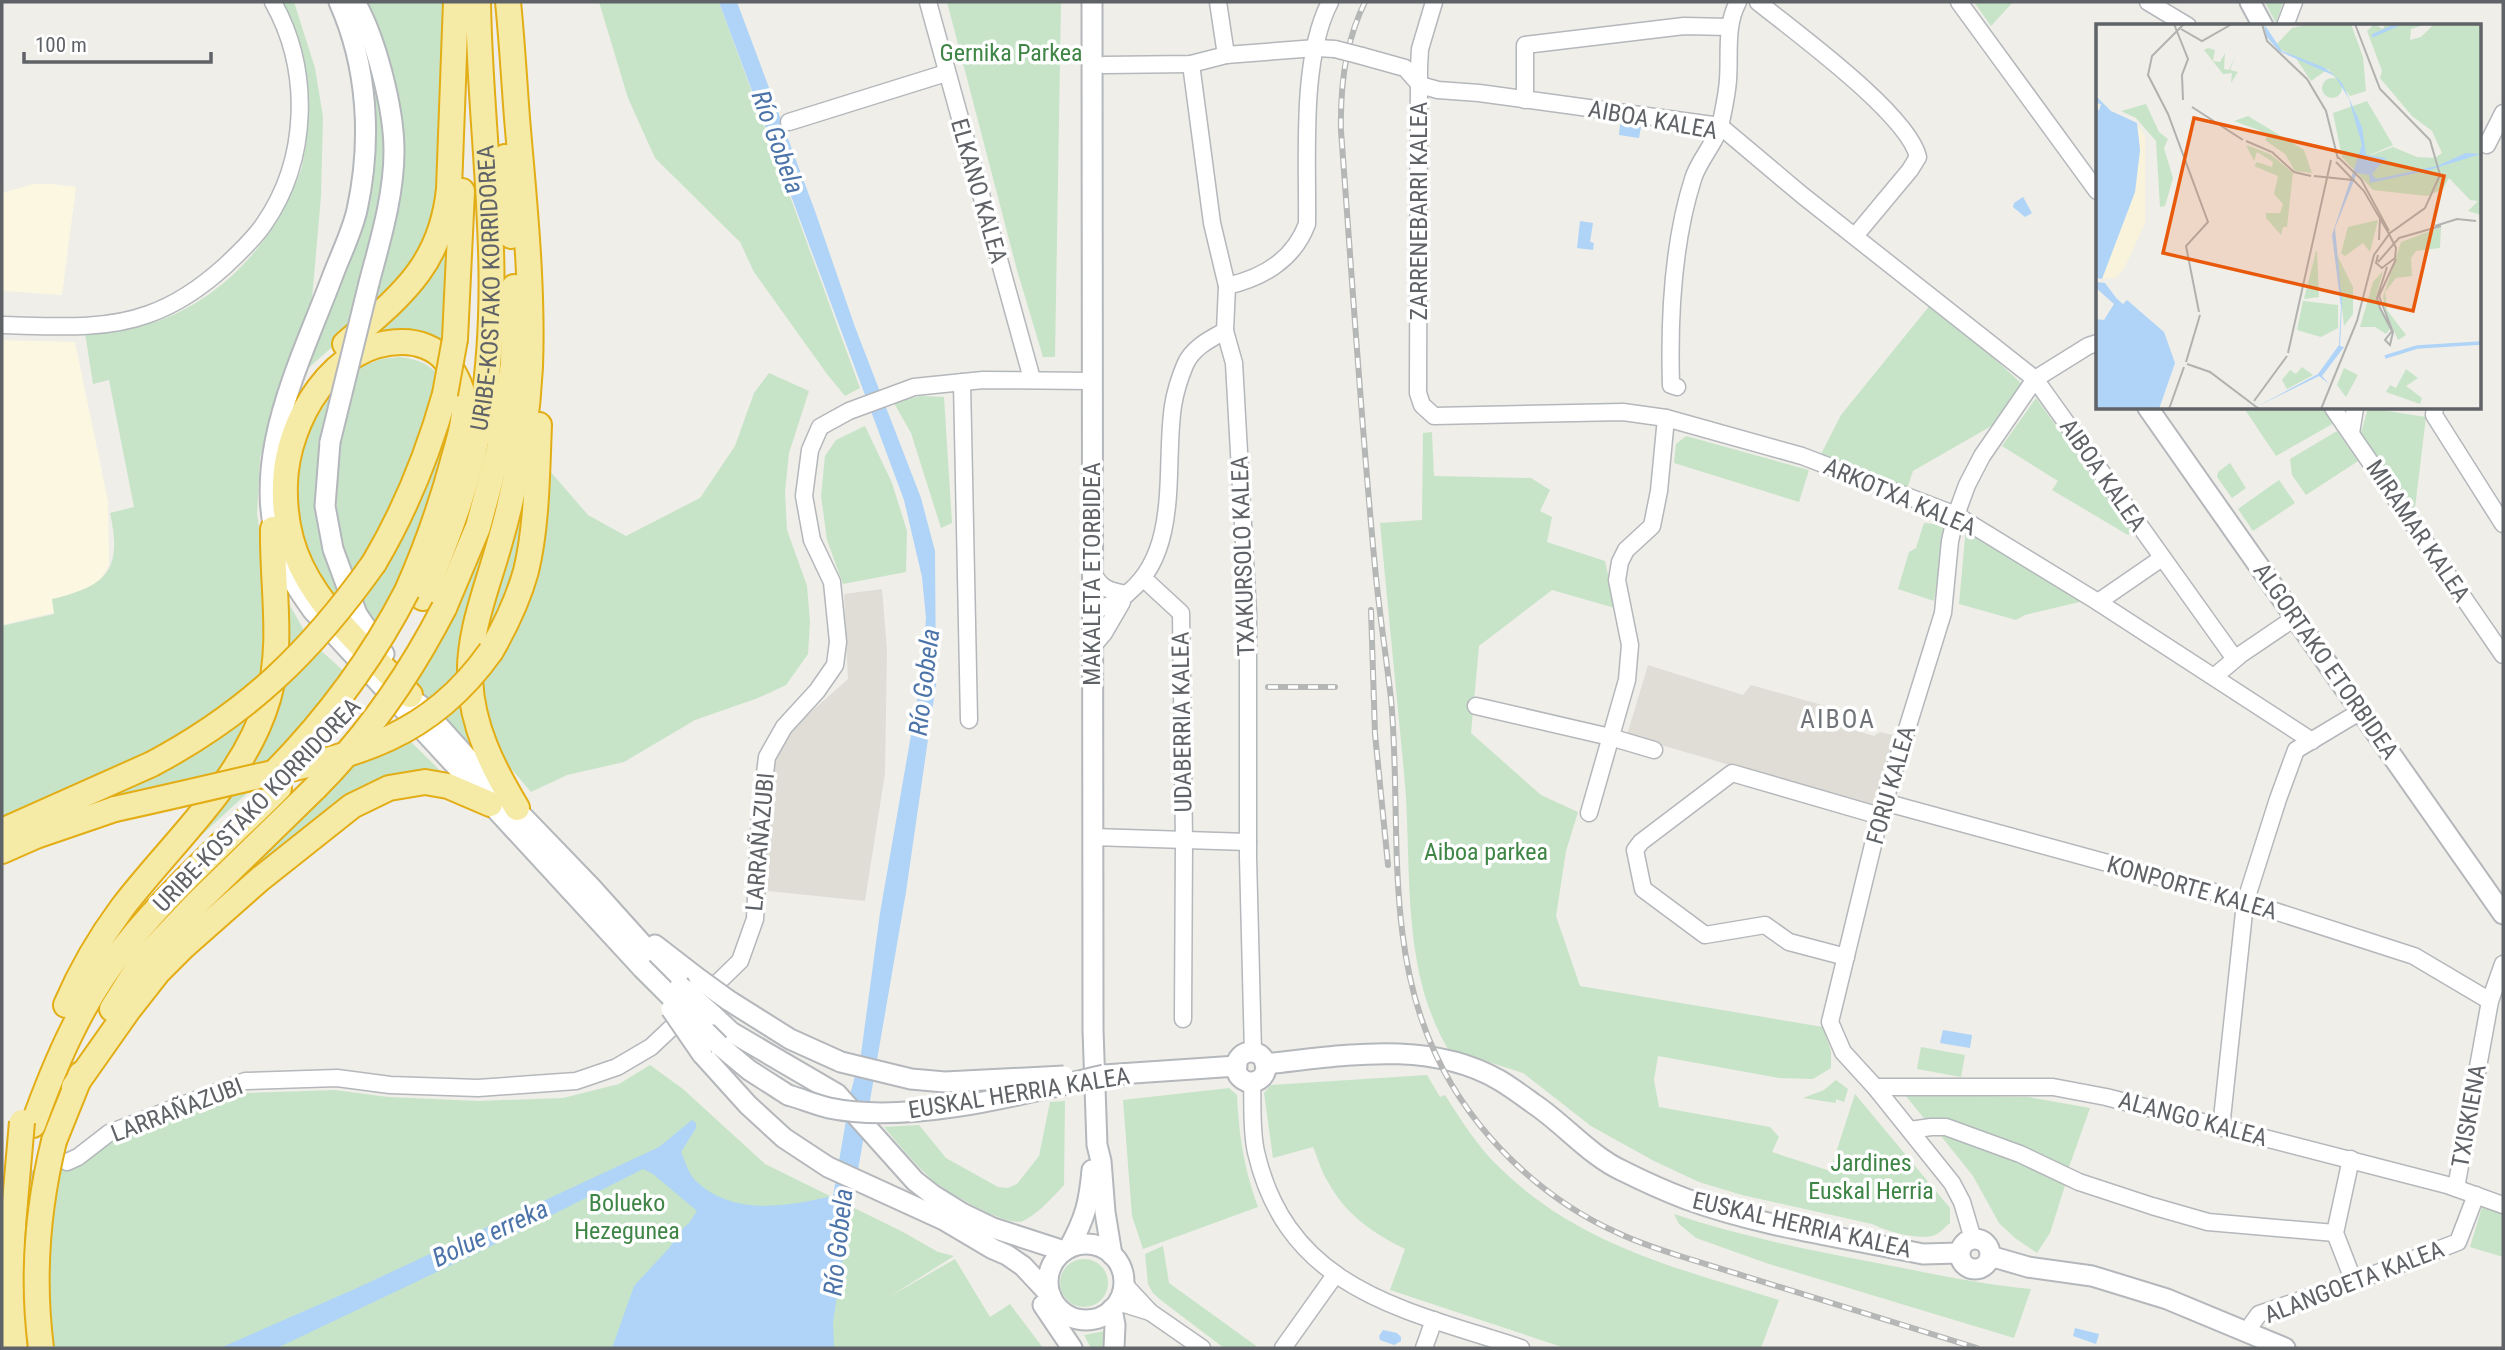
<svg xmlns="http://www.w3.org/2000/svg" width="2505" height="1350" font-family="'Roboto Condensed',sans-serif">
<rect width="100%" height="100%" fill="#efeee8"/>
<!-- commercial -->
<g fill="#fbf7e1">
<polygon points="33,184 52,184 76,187 62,295 2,291 2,193"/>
<polygon points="2,340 75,342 108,501 109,565 86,605 2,625"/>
</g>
<!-- education -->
<g fill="#dfddd6">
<polygon points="882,589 887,650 885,773 865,901 768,891 769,784 779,750 792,729 848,679 844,594"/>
<polygon points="1648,665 1743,695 1751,685 1829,707 1826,721 1874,736 1880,732 1898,736 1877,808 1627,735"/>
</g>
<!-- green -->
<g fill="#c7e4c8">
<path d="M280 2H294L315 68 323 117 321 196 311 310 278 391 260 458 257 513 264 565 267 674 185 736 2 822V626L54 614 52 599C106 586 123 571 110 513L134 507 109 380 93 384 85 333C103 332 120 331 138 327 205 311 262 258 289 196 294 187 299 177 302 167 308 137 309 107 306 77 303 51 291 26 280 2Z"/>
<path d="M366 2H447L441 189 423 257 370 314C378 285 387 255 394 226 410 153 403 67 366 2Z"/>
<polygon points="599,2 719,2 860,388 845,396 827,374 754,272 740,242 655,158 628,98"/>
<polygon points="947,2 1061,2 1055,357 1043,357 1017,270"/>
<polygon points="1974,2 2013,2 1991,26"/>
<polygon points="2265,2 2283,2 2276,23"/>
<polygon points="353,15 373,55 389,149 381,215 348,333 306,370 347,265 364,207"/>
<polygon points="450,243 444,352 363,341 439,260"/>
<polygon points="1931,304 1971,337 2024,386 1993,425 1913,471 1906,492 1817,462 1841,415"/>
<path d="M400 357C417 359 427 363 439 375L400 497 351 580C338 536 332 491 338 444 341 419 350 394 356 369L381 359Z"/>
<polygon points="769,373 809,391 789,453 785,492 787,530 807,586 810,622 808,654 786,685 758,698 695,720 624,762 567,775 531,792 502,758 479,706 481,674 515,632 542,462 588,515 626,536 700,498 735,446 754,393"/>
<polygon points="337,385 322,449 341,592 331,604 314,576 290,505 304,439"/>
<polygon points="920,396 944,397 952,523 941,528 911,433 894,403"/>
<polygon points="2036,398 2132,532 2128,535 2052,490 2058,481 2002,446"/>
<polygon points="454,408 438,497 378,627 371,618 359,594"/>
<polygon points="2244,408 2326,408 2336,422 2276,456"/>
<polygon points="2368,408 2426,417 2414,516 2361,433"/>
<polygon points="865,426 892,483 907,531 906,572 843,584 827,540 821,496 825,456 836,440"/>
<polygon points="2337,431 2358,461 2306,495 2292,475 2290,459"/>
<path d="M1432 432 1434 476 1531 478 1550 490 1540 511 1552 517 1547 542 1605 561 1615 608 1552 590 1479 646 1471 733 1541 795 1578 812 1566 851 1556 916 1580 986 1823 1027 1831 1051V1068L1813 1079 1779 1078 1658 1056 1654 1080 1659 1107 1770 1127 1779 1137 1772 1152 1830 1171 1855 1094 1950 1208V1223C1946 1226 1941 1232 1937 1234 1923 1242 1886 1231 1872 1224L1742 1195 1699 1182 1654 1161 1591 1126 1523 1073 1448 1049C1401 969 1412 873 1405 784 1397 697 1388 610 1380 523L1422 520 1423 433Z"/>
<polygon points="1686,436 1809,470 1799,502 1674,463 1676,444"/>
<polygon points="532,444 519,576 483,650 490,610"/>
<polygon points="2230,463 2246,488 2232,498 2217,477 2218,472"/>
<polygon points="2279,480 2295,503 2253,531 2238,509"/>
<polygon points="1924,523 1946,525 1934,601 1898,589 1909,552 1916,548"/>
<polygon points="1966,527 2088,600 2025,615 2016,620 1959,604"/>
<polygon points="490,528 461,676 434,704 416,684 443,633"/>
<polygon points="284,595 306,634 282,661"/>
<polygon points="317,647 348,675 274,765 244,773 265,742 280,703 282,682"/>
<polygon points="463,698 462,712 481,766 443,718"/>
<polygon points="258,703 223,777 111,804 107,794"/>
<polygon points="408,739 454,784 435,776 406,773 382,777 332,813 175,942 356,762"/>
<polygon points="254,787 182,853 232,792"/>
<polygon points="1921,1047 1965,1055 1961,1077 1917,1069"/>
<polygon points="650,1065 683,1089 765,1164 903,1232 938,1252 954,1256 889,1297 955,1259 990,1317 1010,1304 1043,1348 2,1348 2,1218 43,1192 81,1148 121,1129 245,1093 335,1090 388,1097 478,1101 563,1098 619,1084"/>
<path d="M1427 1075 1440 1097 1445 1095C1461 1120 1477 1146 1499 1167 1578 1245 1677 1268 1779 1300L1761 1348H1565L1390 1290 1405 1249C1373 1233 1346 1215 1328 1182 1321 1171 1318 1158 1313 1147L1273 1158 1264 1093 1271 1085Z"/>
<polygon points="1836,1080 1848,1089 1844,1102 1836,1099 1836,1103 1803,1098 1824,1090"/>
<path d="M1229 1088 1237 1095C1239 1137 1244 1168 1258 1207L1143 1249 1132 1216 1123 1100Z"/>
<polygon points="1905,1095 2028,1097 2090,1108 2069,1167 2016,1146 1927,1122"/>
<path d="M1065 1101 1064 1185C1053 1197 1038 1214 1023 1221 1007 1228 944 1190 931 1179 914 1163 899 1145 884 1127L919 1125 946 1158 998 1187 1008 1188 1017 1184 1039 1156 1050 1102Z"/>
<polygon points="1937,1131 2068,1176 2050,1233 2037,1253 2015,1238 1999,1223 1973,1176"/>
<polygon points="2482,1207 2503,1214 2503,1257 2470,1247"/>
<path d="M1674 1214C1739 1236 1805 1249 1872 1262 1925 1272 1977 1284 2031 1289L2014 1338 1769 1264 1696 1238 1679 1224Z"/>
<polygon points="1163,1246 1169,1283 1259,1348 1224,1348 1162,1301 1153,1293 1148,1284 1145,1254"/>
<circle cx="1084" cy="1283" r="24"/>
<polygon points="1105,1331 1104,1348 1091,1348 1084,1335"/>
</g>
<!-- water -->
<g fill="#afd4f8">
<path d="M719 2H737L815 211 855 327 921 498 935 551 936 684 906 892 843 1257 833 1322 834 1348H612L634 1286 670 1247 680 1231 689 1223 697 1211 653 1174 643 1169 483 1250 277 1348H220L357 1288 659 1147 692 1120 696 1123V1128L681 1152C685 1161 689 1175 696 1181 734 1217 787 1206 833 1196L851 1091 861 1054 880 913 922 672 926 618 922 577 904 500Z"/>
<polygon points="1620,124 1641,127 1639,138 1619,135"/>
<polygon points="2023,197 2032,213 2025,217 2013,207 2014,203"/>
<polygon points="1580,221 1593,223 1590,242 1594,243 1593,250 1577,248"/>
<polygon points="1943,1030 1972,1035 1970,1048 1940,1043"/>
<polygon points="2075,1328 2099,1334 2096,1344 2073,1336"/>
<polygon points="1383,1330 1397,1333 1401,1337 1401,1341 1394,1345 1380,1340 1379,1336"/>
</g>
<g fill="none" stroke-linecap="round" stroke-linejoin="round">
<!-- minor-tunnel -->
<polyline stroke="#cbcbc8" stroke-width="16" stroke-dasharray="16 8" stroke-linecap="butt" points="2,1196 52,1169"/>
<!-- minor casing -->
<g stroke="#b4b7bb" stroke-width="19">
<g id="minor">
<polyline points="928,2 1032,379"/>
<polyline points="1218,2 1226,55"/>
<polyline points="1434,2 1420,49 1419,67 1418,393 1422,405 1434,416 1623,412 1666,418 1802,456 1956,515 2098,602 2312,741"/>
<path d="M1758 2C1795 32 1908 114 1918 157L1910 170 1855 236"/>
<polyline points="1959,2 2097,191"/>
<polyline points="2148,2 2188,26"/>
<polyline points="2285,26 2294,2"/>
<polyline points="1362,56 1405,68 1420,85 1438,90 1479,93 1720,126 1802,195 2035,379 2235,659"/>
<polyline points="1191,64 1212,223 1227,286 1225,331 1234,363 1248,613 1248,857 1253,1053"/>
<polyline points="1104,65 1191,64 1226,55 1316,48 1335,49"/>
<polyline points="1525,100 1525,45 1684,26 1729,27"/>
<polyline points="789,122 946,73"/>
<polyline points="2487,145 2503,113"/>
<path d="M1227 286C1263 278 1294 259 1307 224 1308 158 1300 60 1330 2"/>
<path d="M2 325C50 326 103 331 149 314 177 304 203 286 225 266 239 253 254 239 264 224 309 159 311 70 273 2"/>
<polyline points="962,382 969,720"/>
<path d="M1677 387 1671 385C1669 319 1673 242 1693 179 1699 159 1717 142 1721 122 1724 108 1727 94 1728 80 1730 54 1725 26 1738 2"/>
<polyline points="2333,408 2503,655"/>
<polyline points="2435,408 2434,415 2503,524"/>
<polyline points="2351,433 2355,408"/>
<path d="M1092 571C1100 588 1108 591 1127 594"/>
<polyline points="1143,578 1181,613 1184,840 1183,1019"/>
<polyline points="2098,602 2162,558"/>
<path d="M1092 610C1109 607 1116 603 1129 592 1181 549 1164 465 1173 406 1175 393 1180 377 1185 365 1192 348 1210 339 1225 331"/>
<polyline points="1092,647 1104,633 1122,602"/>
<polyline points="2215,676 2240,655 2296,617"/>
<polyline points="1476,706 1610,737 1654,750"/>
<polyline points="1884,802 2225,895 2414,956 2490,1001"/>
<polyline points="1589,813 1627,680 1630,645 1617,580 1620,562 1626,550 1652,526 1659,491 1666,418"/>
<polyline points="1093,837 1248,842"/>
<polyline points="1846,957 1789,942 1765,925 1705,935 1643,889 1635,850 1641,842 1732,773 1880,816"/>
<polyline points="704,996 740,961 755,919 760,814 767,757 784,727 817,691 835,665 838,642 832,582 812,540 804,496 810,450 820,427 849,411 914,387 983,380 1091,381"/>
<path d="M1252 1083C1253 1106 1251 1130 1256 1152 1288 1291 1406 1310 1521 1348"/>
<polyline points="1875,1087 2053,1087 2106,1097 2447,1185 2503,1205"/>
<polyline points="2221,1128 2245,903 2278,799 2296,750 2361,711"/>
<polyline points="1910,1130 1931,1127 1946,1127 2020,1154 2079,1182 2152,1206 2208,1222 2335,1233"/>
<polyline points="2351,1159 2335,1233 2354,1282"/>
<polyline points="67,1162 78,1157 109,1133 245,1081 337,1078 390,1085 478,1088 576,1081 617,1067 651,1047 686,1014"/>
<polyline points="2456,1188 2490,1001 2503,964"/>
<polyline points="1973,1239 1962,1202 1952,1183 1875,1087 1843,1052 1830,1022 1880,816 1943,613 1950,541 1956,515 1967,485 1982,456 2035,379 2088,346 2097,343"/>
<polyline points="1124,1284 1150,1312 1202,1348"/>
<polyline points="1118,1302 1150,1312"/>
<polyline points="2246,1332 2259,1314 2354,1282 2458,1242 2476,1195"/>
<polyline points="1283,1348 1335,1275"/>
<polyline points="1424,1348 1434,1320"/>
</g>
</g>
<!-- tertiary casing -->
<g stroke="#b4b7bb" stroke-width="23">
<g id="tertiary">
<path d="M339 2C368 67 372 141 357 210 352 232 341 254 333 275 299 366 243 469 285 566 292 582 303 597 313 611L642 968"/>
<path d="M355 2C376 38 394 109 394 151 394 196 380 241 369 283"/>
<polyline points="1092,2 1093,1030 1097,1145 1101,1161 1105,1212 1112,1255"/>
<polyline points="2250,2 2263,26"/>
<polyline points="2148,408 2503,914"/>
<polyline points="330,442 325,506 333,549 357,614 384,654"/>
<polyline points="419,704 481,773 591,887 680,986"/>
<polyline points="655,945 699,979"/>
<polyline points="728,1000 790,1039 841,1062"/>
<polyline points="713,1015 731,1032 837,1094 915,1181 933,1195 962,1213 993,1228 1064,1251"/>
<polyline points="719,1045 749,1070 788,1095"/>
<circle cx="1251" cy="1067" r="15"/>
<polyline points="702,1054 748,1105 784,1138 828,1167 944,1220 993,1249 1007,1255 1023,1266 1051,1296"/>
<path d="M1265 1064C1342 1056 1428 1039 1499 1080 1511 1087 1523 1096 1534 1104 1564 1124 1590 1156 1623 1171 1643 1181 1665 1191 1686 1199 1757 1225 1834 1236 1908 1251L1923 1254 1959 1253"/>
<polyline points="1104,1075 1237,1066"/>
<circle cx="1975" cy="1254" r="15"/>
<circle cx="1086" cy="1282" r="38"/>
<path d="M1069 1248C1085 1218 1089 1204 1092 1170"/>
<polyline points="1990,1256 2028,1267 2092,1276 2167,1299 2285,1348"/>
<polyline points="1043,1305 1072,1348"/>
<polyline points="1112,1309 1115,1325 1114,1348"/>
</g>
</g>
<!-- trunk casing -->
<g stroke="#e2ad15" stroke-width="28">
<g id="trunk">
<path d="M508 2C512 41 514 79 517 118 524 201 533 284 530 367 527 428 516 487 499 545 487 588 468 633 470 679 472 727 493 768 517 808"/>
<polyline points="505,157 511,236"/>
<polyline points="455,339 462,191"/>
<path d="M345 344C399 297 441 267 449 189L456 2"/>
<path d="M374 563C406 509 428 454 445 394"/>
<path d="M407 591C426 548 441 506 453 461 458 443 465 422 464 404 463 388 455 373 445 360 435 348 418 342 403 342 333 341 287 421 285 483 284 511 289 541 301 566 325 616 372 655 410 695"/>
<path id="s1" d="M423 598C449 534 472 475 483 406 504 272 480 136 478 2"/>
<polyline points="444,608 478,527 499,449 513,364 514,287"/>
<path d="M491 651C506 625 518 600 526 571 537 526 537 472 539 425"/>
<polyline points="2,831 152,764"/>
<polyline points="2,851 36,836 115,809"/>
<path d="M66 1005C81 970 99 939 122 908 172 842 244 781 268 699 284 644 272 586 273 529"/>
<polyline points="112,1009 142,961 198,902 315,788"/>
<polyline points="74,1087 129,1009 158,972 183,947 260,879 352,806 389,788 425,782 448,786 490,804"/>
<path d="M33 1125C56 1061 83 998 126 945 172 888 228 839 279 788"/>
<polyline points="54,1141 81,1074"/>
<path d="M15 1202C10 1252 11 1299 15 1348"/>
</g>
</g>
<!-- minor -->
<use href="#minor" stroke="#fff" stroke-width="16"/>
<!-- tertiary -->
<use href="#tertiary" stroke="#fff" stroke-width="19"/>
<!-- trunk -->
<use href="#trunk" stroke="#f6eaa7" stroke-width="24"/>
<!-- rail casing -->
<g stroke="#b5b6b6" stroke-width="6">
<g id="rail">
<path d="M1365 2C1345 42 1340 87 1341 131 1352 276 1361 422 1375 567 1379 611 1386 655 1391 699 1402 817 1383 944 1436 1055 1472 1132 1540 1198 1618 1233 1639 1243 1661 1250 1683 1257L1977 1348"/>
<polyline points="1371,610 1375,734 1388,865"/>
<polyline points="1268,687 1335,687"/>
</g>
</g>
<!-- rail -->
<use href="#rail" stroke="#fff" stroke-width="3.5" stroke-dasharray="10" stroke-linecap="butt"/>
<!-- minor-bridge casing -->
<g stroke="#b4b7bb" stroke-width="19" stroke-linecap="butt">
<polyline id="minor-bridge" points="1335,49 1362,56"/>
</g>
<!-- tertiary-bridge casing -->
<g stroke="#b4b7bb" stroke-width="23" stroke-linecap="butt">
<g id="tertiary-bridge">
<polyline points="330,442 369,283"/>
<polyline points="642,968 719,1045"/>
<polyline points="699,979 728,1000"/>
<polyline points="680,986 713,1015"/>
<polyline points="671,1009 702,1054"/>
<polyline points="841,1062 911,1079 945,1082 1064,1076"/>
<path d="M788 1095C802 1099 816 1105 829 1108 910 1125 1024 1094 1104 1075"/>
</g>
</g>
<!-- trunk-bridge casing -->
<g stroke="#e2ad15" stroke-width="28" stroke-linecap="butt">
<g id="trunk-bridge">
<polyline points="445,394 455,339"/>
<path d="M152 764C248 713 311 652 374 563"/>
<path d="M274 773C328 718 372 659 407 591"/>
<path d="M315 788C368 735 410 674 444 608"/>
<path d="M115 809C161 799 208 788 255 777 355 755 428 740 491 651"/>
<polyline points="15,1202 22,1122"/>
<path d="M41 1348C32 1278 37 1210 54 1141"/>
</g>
</g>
<!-- minor-bridge -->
<use href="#minor-bridge" stroke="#fff" stroke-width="16"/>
<!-- tertiary-bridge -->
<use href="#tertiary-bridge" stroke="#fff" stroke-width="19"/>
<!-- trunk-bridge -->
<use href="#trunk-bridge" stroke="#f6eaa7" stroke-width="24"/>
</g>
<g text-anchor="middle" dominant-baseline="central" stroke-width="7" stroke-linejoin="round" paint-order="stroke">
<!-- park labels -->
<g font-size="24" fill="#3f8546" stroke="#fff">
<text x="1011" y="53">Gernika Parkea</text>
<text x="1486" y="852">Aiboa parkea</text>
<text x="1871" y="1163">Jardines<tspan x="1871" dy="28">Euskal Herria</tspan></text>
<text x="627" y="1203">Bolueko<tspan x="627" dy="28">Hezegunea</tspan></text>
</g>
<!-- street labels -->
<g font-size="24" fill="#5f6266" stroke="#fff">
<text transform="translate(1653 120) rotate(10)">AIBOA KALEA</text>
<text transform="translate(979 191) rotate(74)">ELKANO KALEA</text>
<text transform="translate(1419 211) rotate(-90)">ZARRENEBARRI KALEA</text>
<text stroke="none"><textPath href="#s1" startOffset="320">URIBE-KOSTAKO KORRIDOREA</textPath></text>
<text transform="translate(2103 475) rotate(55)">AIBOA KALEA</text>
<text transform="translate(1900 497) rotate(23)">ARKOTXA KALEA</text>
<text transform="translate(2418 531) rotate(56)">MIRAMAR KALEA</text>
<text transform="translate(1243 556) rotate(-92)">TXAKURSOLO KALEA</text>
<text transform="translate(1092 574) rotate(-90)">MAKALETA ETORBIDEA</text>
<text transform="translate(2326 661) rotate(55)">ALGORTAKO ETORBIDEA</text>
<text transform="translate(1182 722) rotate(-91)">UDABERRIA KALEA</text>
<text transform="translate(1891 785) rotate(-74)">FORU KALEA</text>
<text transform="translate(257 805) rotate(-46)">URIBE-KOSTAKO KORRIDOREA</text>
<text transform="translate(760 842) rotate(-85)">LARRAÑAZUBI</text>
<text transform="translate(2192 888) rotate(16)">KONPORTE KALEA</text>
<text transform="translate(1019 1093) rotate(-9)">EUSKAL HERRIA KALEA</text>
<text transform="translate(177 1110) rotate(-21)">LARRAÑAZUBI</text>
<text transform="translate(2469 1116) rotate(-80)">TXISKIENA</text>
<text transform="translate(2193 1119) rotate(15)">ALANGO KALEA</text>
<text transform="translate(1802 1225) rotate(13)">EUSKAL HERRIA KALEA</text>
<text transform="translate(2354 1282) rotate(-21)">ALANGOETA KALEA</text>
</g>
<!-- water labels -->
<g font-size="26" font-style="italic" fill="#4c74a9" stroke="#fff">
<text transform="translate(778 142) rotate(70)">Río Gobela</text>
<text transform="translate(924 682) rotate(-83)">Río Gobela</text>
<text transform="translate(490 1233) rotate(-25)">Bolue erreka</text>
<text transform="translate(838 1242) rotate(-84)">Río Gobela</text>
</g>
<!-- neighbourhood labels -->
<g font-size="26" letter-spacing="2" fill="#707478" stroke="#fff">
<text x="1838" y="719">AIBOA</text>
</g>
</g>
<!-- overview -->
<g transform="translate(2096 24)">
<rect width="385" height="385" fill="#efeee8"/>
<path d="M214 0H255L267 33 270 67 254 72 232 45 215 57 199 33 179 22 196 4ZM278 0 287 5 289 0H330L315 5 314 16 325 13 338 0H385V191L372 187 382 177 374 176 353 154 347 165 331 172 277 166 246 133 237 89 271 77 297 121 267 134 297 123 321 133 339 134 346 129 336 107 316 92 284 54 286 47 271 7ZM112 24 119 26 117 37 124 38 129 29 128 45 133 46 139 32 134 46 142 48 135 59 136 49 127 50 108 26ZM226 64a10 10 0 1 1 20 0a10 10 0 1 1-20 0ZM50 80 63 108 72 115 68 124 77 154 69 182 64 183 60 117 40 94 25 87ZM152 92 208 126 216 149 199 147 189 130 169 116 173 110 138 97ZM150 121 174 130 197 149 191 203H187L185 211 170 194V189H184L187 180 178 170 182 152 158 142 161 138 176 143 177 138 161 128 158 137ZM282 196 274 228 267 219 249 232 245 229 252 203ZM345 203 344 224 320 227 315 234 316 252 300 254 289 268 291 286 310 311 302 316 290 289 287 273 305 218ZM221 227 223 273 208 275 220 227ZM240 229 257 263V290L248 302ZM287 247 280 273 294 305 290 310 279 303H264L277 258ZM207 277 242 281V304L225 313 201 306ZM206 343 217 351 191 365 186 356 194 346 200 350ZM248 344 262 351 250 373 241 361ZM310 345 322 354 310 362 326 374 324 380 290 368 294 361 300 364Z" fill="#c7e4c8"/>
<path d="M41 99 49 112V199L28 245 19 254 6 255 39 168 44 126Z" fill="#f8f3da"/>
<path d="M168 0 186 27 227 43 237 50 246 59 266 103 270 131 290 134 276 150 280 155 341 142 370 129 385 130 330 147 274 159 273 151 261 149 239 204 246 279 244 322 248 323 226 352 233 360 223 352 162 382 222 350 243 321 245 283 236 211 266 121 253 75 239 52 183 27 170 12ZM0 72 15 87 41 99 44 126 39 168 6 255 0 254V81L3 87 5 80 0 79ZM0 258 9 259 21 275 27 280 31 276 68 308 79 339 63 385H0V295L8 296 18 280 0 264Z" fill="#afd4f8"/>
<path fill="none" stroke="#afd4f8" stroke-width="3.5" d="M276 12 303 0M0 325 19 306 18 285M289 333 321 323 385 319"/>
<path fill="none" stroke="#b1b2b0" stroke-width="2" d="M78 0 92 35 86 51 87 76M88 0 56 32 52 51 72 90 112 198 90 222 103 288M166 0 171 17 211 55 230 87 242 135M85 5 106 17 136 0M96 83 147 116M150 117 176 128 198 148 215 152M242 133 265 155 293 207M240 138 268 167 293 210M218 152 257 156M339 202 361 195 380 197M283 216 284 195M282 231 280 239 286 244 299 234 300 224 292 208M282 238 303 214 345 202M291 243 281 274 284 284 296 307 289 316 294 321 297 308 283 272 300 235M192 329 235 136M90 338 104 291M91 340 114 348 163 385M158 377 191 332M73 385 88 343M225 385 261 297 278 231 294 209 329 184 344 151 334 116 284 65 259 0"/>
<path fill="#e8590c" fill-opacity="0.15" stroke="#e8590c" stroke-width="3.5" d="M98 94 348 152 317 287 67 229Z"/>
<rect width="385" height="385" fill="none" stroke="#5f6266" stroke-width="3.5"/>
</g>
<!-- border -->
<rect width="2505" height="1350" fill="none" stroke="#5f6266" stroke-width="7"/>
<!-- scale -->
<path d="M24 52v10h187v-10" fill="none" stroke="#5f6266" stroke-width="3.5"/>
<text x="35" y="52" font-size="21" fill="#5f6266" stroke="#ffffff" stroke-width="5" paint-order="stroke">100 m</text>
</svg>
